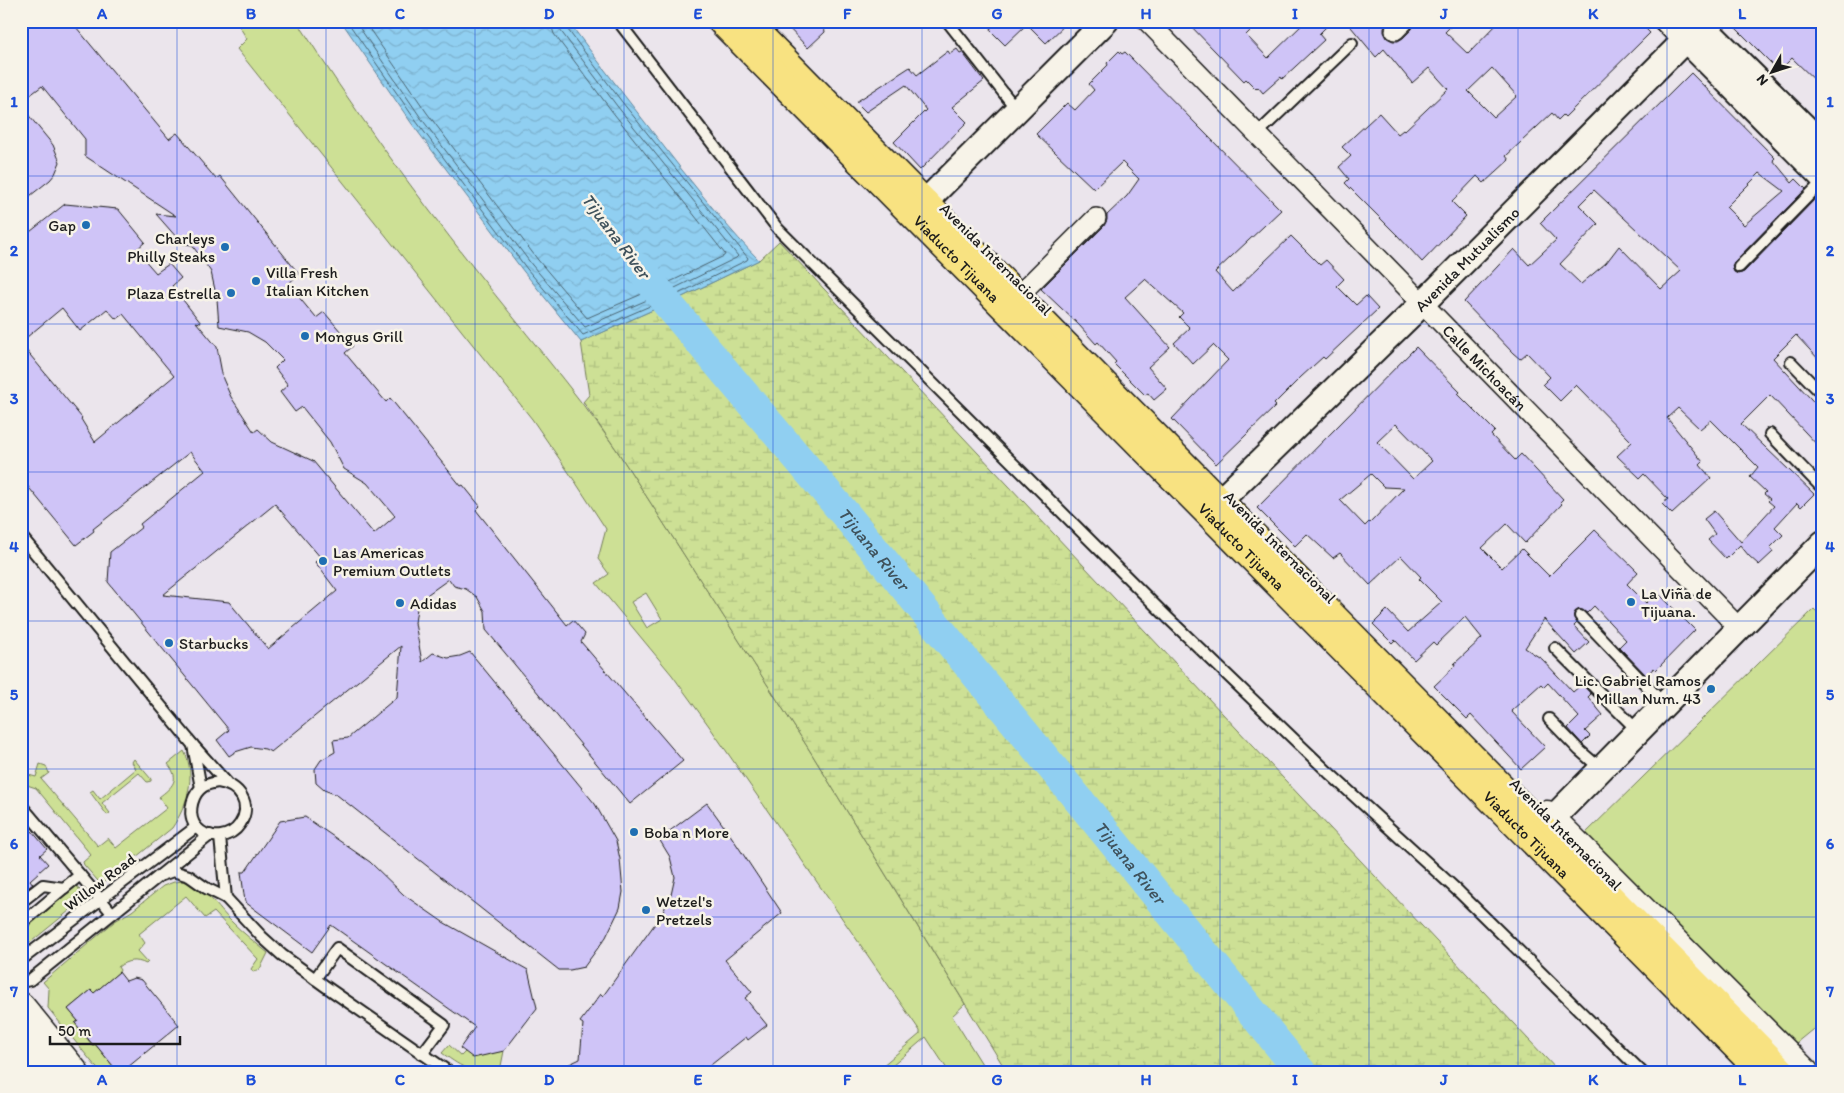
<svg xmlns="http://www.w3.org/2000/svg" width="1844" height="1093" font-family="Itim,sans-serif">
<defs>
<pattern id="wetland-marsh" width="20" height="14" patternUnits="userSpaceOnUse" patternTransform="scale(1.25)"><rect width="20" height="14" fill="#cde095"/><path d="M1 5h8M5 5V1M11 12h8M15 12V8" fill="none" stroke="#afc080"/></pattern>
<pattern id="water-waves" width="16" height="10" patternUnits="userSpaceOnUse" patternTransform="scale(1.25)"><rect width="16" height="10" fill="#90cff1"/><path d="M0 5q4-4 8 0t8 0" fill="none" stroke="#7cb1ce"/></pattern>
</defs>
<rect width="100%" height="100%" fill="#ebe5ec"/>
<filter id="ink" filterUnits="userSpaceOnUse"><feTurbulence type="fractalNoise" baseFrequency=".02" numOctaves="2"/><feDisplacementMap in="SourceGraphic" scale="10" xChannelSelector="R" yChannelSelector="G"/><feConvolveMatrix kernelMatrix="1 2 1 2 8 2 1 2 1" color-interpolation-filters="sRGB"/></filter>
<g filter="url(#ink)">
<!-- green -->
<g fill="#cde095" stroke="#747e58" fill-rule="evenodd">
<path d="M236 21H297C351 106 411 188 473 267 521 328 571 386 616 449L810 751 965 1004 952 1016 987 1072H949L926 1037 885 1072H875L920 1034V1031L709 726 672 675 596 583 609 574 598 559 606 529 576 483 532 419 237 49 247 39ZM646 593 662 619 647 628 631 602Z"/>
<polygon points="1814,609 1823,618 1823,1021 1791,1047 1584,835"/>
<path d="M184 751C197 776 187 806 172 828L105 882 98 881 84 865 83 862 91 855 36 788 21 783V773L36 777 40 764 46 766 49 773 41 779 98 846 108 838 116 848 167 808 159 797C172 787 181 780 168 764Z"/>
<polygon points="134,759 151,779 151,781 147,782 139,773 102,803 110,813 107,815 90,792 93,790 100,799 136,769 132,762"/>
<path d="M184 881C207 887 216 907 233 923 244 934 256 943 268 953L260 969 253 972 251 969 258 959 214 912 205 918 186 896 139 934 145 943 138 951 148 962 146 964C136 959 127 960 118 967L120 970 119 972 94 993 91 990 68 1009 78 1021 75 1023 92 1045 95 1044 118 1072H100L48 1008 49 989 43 982 115 921 132 911 163 886 174 882Z"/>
<polygon points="77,886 83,895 80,902 21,950 21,929"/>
<path d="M449 1045 461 1056 465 1052 504 1051 500 1071C473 1074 464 1069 442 1053Z"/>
</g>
<!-- wetland -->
<polygon fill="url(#wetland-marsh)" stroke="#747e58" points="779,241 1559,1072 1007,1072 810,751 616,449 583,402 589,395 581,342 682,297 759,260"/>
<!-- water -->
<path fill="url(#water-waves)" stroke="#62879c" d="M341 21H568C605 71 644 121 682 170 707 201 731 232 759 260L682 297 581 342 524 272 412 124Z"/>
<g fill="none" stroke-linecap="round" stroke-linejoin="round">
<!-- shore -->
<g stroke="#4a6471" stroke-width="1">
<polyline points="347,21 416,121 527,269 583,335 680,293 747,260 748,258 622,102 565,26 564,21"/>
<polyline points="355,21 421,118 532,265 585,327 677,287 736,258 738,256 617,106 560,30 558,21"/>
<polyline points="364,21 427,113 538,260 587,318 674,280 724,256 725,254 611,110 554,34 550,21"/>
</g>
<!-- river -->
<path stroke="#90cff1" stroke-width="31" id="s1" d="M641 269 667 303 850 520 1301 1072"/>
</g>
<!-- building -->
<g fill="#cfc4f7" stroke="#1c1c1c" fill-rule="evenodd">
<path d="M21 21H71L169 139 177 133 216 179 220 176 299 274 288 284 316 318 324 312 353 346 345 353 386 402 390 398 461 486 463 485 480 506 476 510 567 625 573 620 585 634 581 642 683 761 630 804 486 630 485 611 477 597 466 589 454 586 449 579 428 594 417 608 415 623 422 662 433 653 448 658 460 656 470 652 595 804 616 841 620 859 623 892 620 908 606 937 584 967 570 970H559L337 795 324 790 316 783 315 769 321 760 335 752 333 740 348 738 397 697 401 646 271 752 265 749 251 747 235 752 229 756 217 740 229 730 108 582 110 552 142 527 140 524 205 471 190 452 93 529 94 531 76 545 21 478V344L82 418 81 419 95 442 174 376 123 314 116 319 107 309 80 331 62 308 21 342V239L65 204 118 209 145 242 136 250 156 273 169 264 181 278 172 286 201 323 196 322 217 347 223 379 231 397 254 432 258 429 272 442 313 461 374 534 395 516 367 483 344 469 330 442 302 407 295 412 280 392 288 385 275 368 283 360 265 342 248 332 219 326 217 299 211 272 192 245 178 243V239L156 214 176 216 85 156V139L42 86 21 102ZM275 504 321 558 315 562 337 591 268 649 229 602 163 595Z"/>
<polygon points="782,21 823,21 825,32 808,48"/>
<polygon points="985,21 1069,21 1046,43 1027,24 1005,45 990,30 991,28"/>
<polygon points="1186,21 1260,21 1246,35 1268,58 1306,21 1332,21 1319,34 1324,40 1282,79 1281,77 1263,93 1258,87 1256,89 1246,79 1244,81"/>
<path d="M1346 21H1388L1384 27V32L1387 38 1393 41H1398L1403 38 1412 29 1415 21H1456L1445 32 1468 54 1500 21H1638L1650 33 1565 117 1563 115 1558 120 1552 113 1506 156 1509 160 1484 183 1477 176 1452 202 1466 216 1422 262 1398 236 1345 183 1349 179 1339 167 1351 156 1342 147 1379 113 1398 134 1403 130 1404 131 1448 89 1429 68 1412 83 1384 49 1376 57ZM1492 68 1517 96 1494 117 1468 91Z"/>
<polygon points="1729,21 1823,21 1823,88 1792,58 1779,71"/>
<polygon points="957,49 960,53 962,52 984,81 952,107 967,122 920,170 894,142 926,110 906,85 866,112 856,102 910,67 917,75 948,51 950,54"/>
<polygon points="1119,51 1122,54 1125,52 1281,210 1215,272 1233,292 1291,236 1320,265 1326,260 1344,279 1337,286 1356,305 1366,296 1378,309 1325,359 1323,357 1301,377 1274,404 1276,406 1216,464 1172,419 1228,360 1213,345 1193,364 1174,343 1190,328 1179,317 1183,313 1145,279 1125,297 1170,347 1148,367 1167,389 1154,400 1148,393 1145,395 1114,364 1116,362 1098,342 1096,344 1079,325 1041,289 1104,226 1107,220 1107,215 1127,196 1139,179 1122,162 1094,189 1036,134 1067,103 1075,110 1094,90 1089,84 1108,65 1107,63"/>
<path d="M1691 73 1775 158 1773 160 1792 183 1796 179 1806 189 1734 262 1732 266 1734 272 1738 274 1744 272 1816 198 1823 205V364L1796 335 1773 358 1823 412V451L1770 395 1741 424 1814 494 1801 507 1797 503 1775 527 1783 535 1770 548 1773 552 1759 565 1749 556 1740 545 1726 559 1708 540 1715 534 1704 519 1714 511 1741 542 1774 506 1768 501 1770 499 1764 494 1766 492 1750 477 1758 467 1711 420 1700 429 1678 408 1667 418 1703 462 1700 465 1711 478 1672 514 1662 504 1668 499 1644 474 1640 478 1617 456 1632 442 1576 385 1560 401 1543 384 1550 377 1527 353 1520 359 1513 353 1464 302 1514 249 1529 265 1556 240 1540 223ZM1760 173 1784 191 1744 225 1726 207ZM1594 190 1681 271 1661 289 1619 246 1606 263 1581 284 1560 264 1598 224 1579 205Z"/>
<polygon points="21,106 53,145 60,162 55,174 50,180 21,203"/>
<path d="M1416 347 1460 392 1458 394 1495 431 1491 435 1515 460 1521 454 1563 499 1560 502 1562 504 1525 543 1507 524 1482 548 1502 568 1522 549 1549 576 1595 530 1638 572 1627 584 1646 603 1657 592 1695 630 1656 670 1654 668 1646 675 1619 647 1626 640 1594 606 1587 613 1579 609 1574 614V618L1577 623 1574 626 1589 642 1576 654 1544 619 1525 648 1542 659 1573 692 1582 684 1591 694 1588 697 1603 715 1585 731 1590 736 1582 744 1568 728 1579 717 1548 683 1544 687 1541 684 1511 711 1545 747 1521 769 1471 715 1467 719 1434 686 1455 666 1454 664 1482 638 1465 617 1436 645 1433 642 1414 660 1395 640 1392 643 1373 624 1387 610 1408 632 1442 602 1419 579 1421 577 1401 556 1370 585 1340 553 1333 558 1307 534 1295 546 1257 508ZM1396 424 1432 461 1413 479 1377 442ZM1371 474 1384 487 1404 488 1370 523 1369 522 1365 526 1340 500Z"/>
<polygon points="707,803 731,836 782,913 725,960 752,992 745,998 767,1025 748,1040 746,1037 702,1072 553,1072 580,1059 583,1024 580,1022 601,994 603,996 662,914 671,895 675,877 670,857 659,839"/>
<polygon points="305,817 370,862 404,895 443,922 528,970 537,1008 504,1051 473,1058 460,1048 475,1027 331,925 312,952 245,902 241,872 245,872 280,821"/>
<polygon points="32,831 47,849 40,855 48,864 30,880 33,884 21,893 21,840"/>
<polygon points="119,972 126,981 134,978 142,980 179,1025 122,1072 118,1072 95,1044 93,1045 75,1023 78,1021 68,1009 91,990 94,993"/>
</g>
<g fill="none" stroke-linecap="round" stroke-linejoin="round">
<!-- service casing -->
<g stroke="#1c1c1c" stroke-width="14">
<g id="service">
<polyline points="618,21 778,229 1168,618 1328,772 1459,892 1642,1072"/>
<polyline points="947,21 1017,110"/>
<polyline points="1257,134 1352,43"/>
<polyline points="1739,267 1823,181"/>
<polyline points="1791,362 1823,395"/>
<polyline points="1770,434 1823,489"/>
<polyline points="21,536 193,745"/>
<polyline points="1580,616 1664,704"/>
<polyline points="1555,648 1638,731"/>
<polyline points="1549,719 1579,750 1601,769"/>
<path d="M218 782C239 785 253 804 240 824 231 838 209 841 197 828 187 817 191 798 200 789 205 784 212 783 218 782Z"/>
<polyline points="201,788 193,745 227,783"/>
<polyline points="21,805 112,913"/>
<polyline points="220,837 226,898 262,937 282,955 325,986 449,1072"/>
<polyline points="162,875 173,871 189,876 206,888 226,898"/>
<polyline points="21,902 43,885 64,888 80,875"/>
<polyline points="21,924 64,888"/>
<polyline points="21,960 196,827"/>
<polyline points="315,979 337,948 444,1025 422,1054"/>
<polyline points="21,982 30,980 210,835"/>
</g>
</g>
<!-- minor casing -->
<g stroke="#1c1c1c" stroke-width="22">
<g id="minor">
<path id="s2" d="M1147 21 1739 628"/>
<polyline points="1395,30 1404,21"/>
<polyline points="1026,288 1096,218"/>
</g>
</g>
<!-- tertiary casing -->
<g stroke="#1c1c1c" stroke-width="28">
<g id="tertiary">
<polyline points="1667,21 1823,178"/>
<polyline points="1698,21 1823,145"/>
<polyline points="933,194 1106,21"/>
<path id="s3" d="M1227 494 1422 304 1704 21"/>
<polyline points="1552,819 1823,543"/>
</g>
</g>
<!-- secondary casing -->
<g stroke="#1c1c1c" stroke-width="31">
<g id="secondary">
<polyline points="1547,815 1804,1072"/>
<polyline points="21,1007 74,1072"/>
<polyline points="21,1048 40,1072"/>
</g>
</g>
<!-- trunk casing -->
<g stroke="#1c1c1c" stroke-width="31">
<polyline id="trunk" points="745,21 1782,1072"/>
</g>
<!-- motorway casing -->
<g stroke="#1c1c1c" stroke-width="31">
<g id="motorway">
<path id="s4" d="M722 21 1762 1072"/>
</g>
</g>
<!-- service -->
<use href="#service" stroke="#f7f3e8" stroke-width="10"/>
<!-- minor -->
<use href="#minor" stroke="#f7f3e8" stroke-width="19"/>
<!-- tertiary -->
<use href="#tertiary" stroke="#f7f3e8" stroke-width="24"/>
<!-- secondary -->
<use href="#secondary" stroke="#f7f3e8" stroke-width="28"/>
<!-- trunk -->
<use href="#trunk" stroke="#f8e281" stroke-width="28"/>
<!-- motorway -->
<use href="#motorway" stroke="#f8e281" stroke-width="28"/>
</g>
</g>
<!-- grid -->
<path fill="none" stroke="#1d4ed8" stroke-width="1" stroke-opacity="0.55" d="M177 21V1072M326 21V1072M475 21V1072M624 21V1072M773 21V1072M922 21V1072M1071 21V1072M1220 21V1072M1369 21V1072M1518 21V1072M1667 21V1072M21 176H1823M21 324H1823M21 472H1823M21 621H1823M21 769H1823M21 917H1823"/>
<!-- markers -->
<g fill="#1f6fb2" stroke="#f7f3e8" stroke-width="2">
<circle cx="86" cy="225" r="5"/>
<circle cx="225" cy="247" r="5"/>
<circle cx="256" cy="281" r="5"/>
<circle cx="231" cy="293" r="5"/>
<circle cx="305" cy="336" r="5"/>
<circle cx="323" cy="561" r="5"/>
<circle cx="1631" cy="602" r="5"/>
<circle cx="400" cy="603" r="5"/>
<circle cx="169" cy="643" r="5"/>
<circle cx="1711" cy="689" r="5"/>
<circle cx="634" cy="832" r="5"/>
<circle cx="646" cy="910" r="5"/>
</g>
<g text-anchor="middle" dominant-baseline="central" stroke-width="5" stroke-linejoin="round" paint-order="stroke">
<!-- poi labels -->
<g font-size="16" fill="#1c1c1c" stroke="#f7f3e8" text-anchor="start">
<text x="76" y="225" text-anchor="end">Gap</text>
<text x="215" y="238" text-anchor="end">Charleys<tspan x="215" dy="18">Philly Steaks</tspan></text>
<text x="266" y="272">Villa Fresh<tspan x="266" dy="18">Italian Kitchen</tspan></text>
<text x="221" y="293" text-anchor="end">Plaza Estrella</text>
<text x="315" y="336">Mongus Grill</text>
<text x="333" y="552">Las Americas<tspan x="333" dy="18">Premium Outlets</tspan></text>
<text x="1641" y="593">La Viña de<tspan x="1641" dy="18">Tijuana.</tspan></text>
<text x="410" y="603">Adidas</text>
<text x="179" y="643">Starbucks</text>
<text x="1701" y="680" text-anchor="end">Lic. Gabriel Ramos<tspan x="1701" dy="18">Millan Num. 43</tspan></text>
<text x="644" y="832">Boba n More</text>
<text x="656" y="901">Wetzel's<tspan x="656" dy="18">Pretzels</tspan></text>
</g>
<!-- street labels -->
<g font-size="16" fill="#1c1c1c" stroke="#f7f3e8">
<text stroke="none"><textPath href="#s4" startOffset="334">Viaducto Tijuana</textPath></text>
<text transform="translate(996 259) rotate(45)">Avenida Internacional</text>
<text stroke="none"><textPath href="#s3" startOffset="336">Avenida Mutualismo</textPath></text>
<text stroke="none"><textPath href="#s2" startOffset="484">Calle Michoacán</textPath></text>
<text stroke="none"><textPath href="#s4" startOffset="739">Viaducto Tijuana</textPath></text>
<text transform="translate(1280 547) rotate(45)">Avenida Internacional</text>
<text stroke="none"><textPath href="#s4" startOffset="1144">Viaducto Tijuana</textPath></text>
<text transform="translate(1566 834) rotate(45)">Avenida Internacional</text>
<text transform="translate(100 882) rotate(-37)">Willow Road</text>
</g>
<!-- water labels -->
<g font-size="18" font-style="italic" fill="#3f525c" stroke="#f7f3e8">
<text transform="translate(616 236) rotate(53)">Tijuana River</text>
<text stroke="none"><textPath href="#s1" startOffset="364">Tijuana River</textPath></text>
<text stroke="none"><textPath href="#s1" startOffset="769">Tijuana River</textPath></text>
</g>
</g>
<!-- margin -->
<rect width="1844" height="1093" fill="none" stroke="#f7f3e8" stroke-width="55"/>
<!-- north arrow -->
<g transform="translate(1772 72) rotate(231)" stroke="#f7f3e8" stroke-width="4" paint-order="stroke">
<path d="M0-4L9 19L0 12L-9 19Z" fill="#1c1c1c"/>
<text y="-8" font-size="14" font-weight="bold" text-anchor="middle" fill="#1c1c1c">N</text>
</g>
<!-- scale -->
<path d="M50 1036v8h130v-8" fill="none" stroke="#1c1c1c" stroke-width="2.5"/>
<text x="58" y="1036" font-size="15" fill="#1c1c1c" stroke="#f7f3e8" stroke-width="4" paint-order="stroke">50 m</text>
<rect x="28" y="28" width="1788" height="1038" fill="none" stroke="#1d4ed8" stroke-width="2"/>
<g font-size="16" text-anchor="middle" font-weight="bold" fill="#1d4ed8">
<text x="102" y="19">A</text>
<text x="251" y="19">B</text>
<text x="400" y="19">C</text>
<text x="549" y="19">D</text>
<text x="698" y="19">E</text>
<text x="847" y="19">F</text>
<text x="997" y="19">G</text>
<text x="1146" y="19">H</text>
<text x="1295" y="19">I</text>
<text x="1444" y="19">J</text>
<text x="1593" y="19">K</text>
<text x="1742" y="19">L</text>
<text x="14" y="107">1</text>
<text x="1830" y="107">1</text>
<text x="14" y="256">2</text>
<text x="1830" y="256">2</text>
<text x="14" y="404">3</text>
<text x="1830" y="404">3</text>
<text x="14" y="552">4</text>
<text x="1830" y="552">4</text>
<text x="14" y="700">5</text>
<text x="1830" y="700">5</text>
<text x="14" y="849">6</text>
<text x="1830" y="849">6</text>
<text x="14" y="997">7</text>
<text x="1830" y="997">7</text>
<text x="102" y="1085">A</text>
<text x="251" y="1085">B</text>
<text x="400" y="1085">C</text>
<text x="549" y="1085">D</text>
<text x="698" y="1085">E</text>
<text x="847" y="1085">F</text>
<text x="997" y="1085">G</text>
<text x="1146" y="1085">H</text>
<text x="1295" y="1085">I</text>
<text x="1444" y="1085">J</text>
<text x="1593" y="1085">K</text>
<text x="1742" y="1085">L</text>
</g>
</svg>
